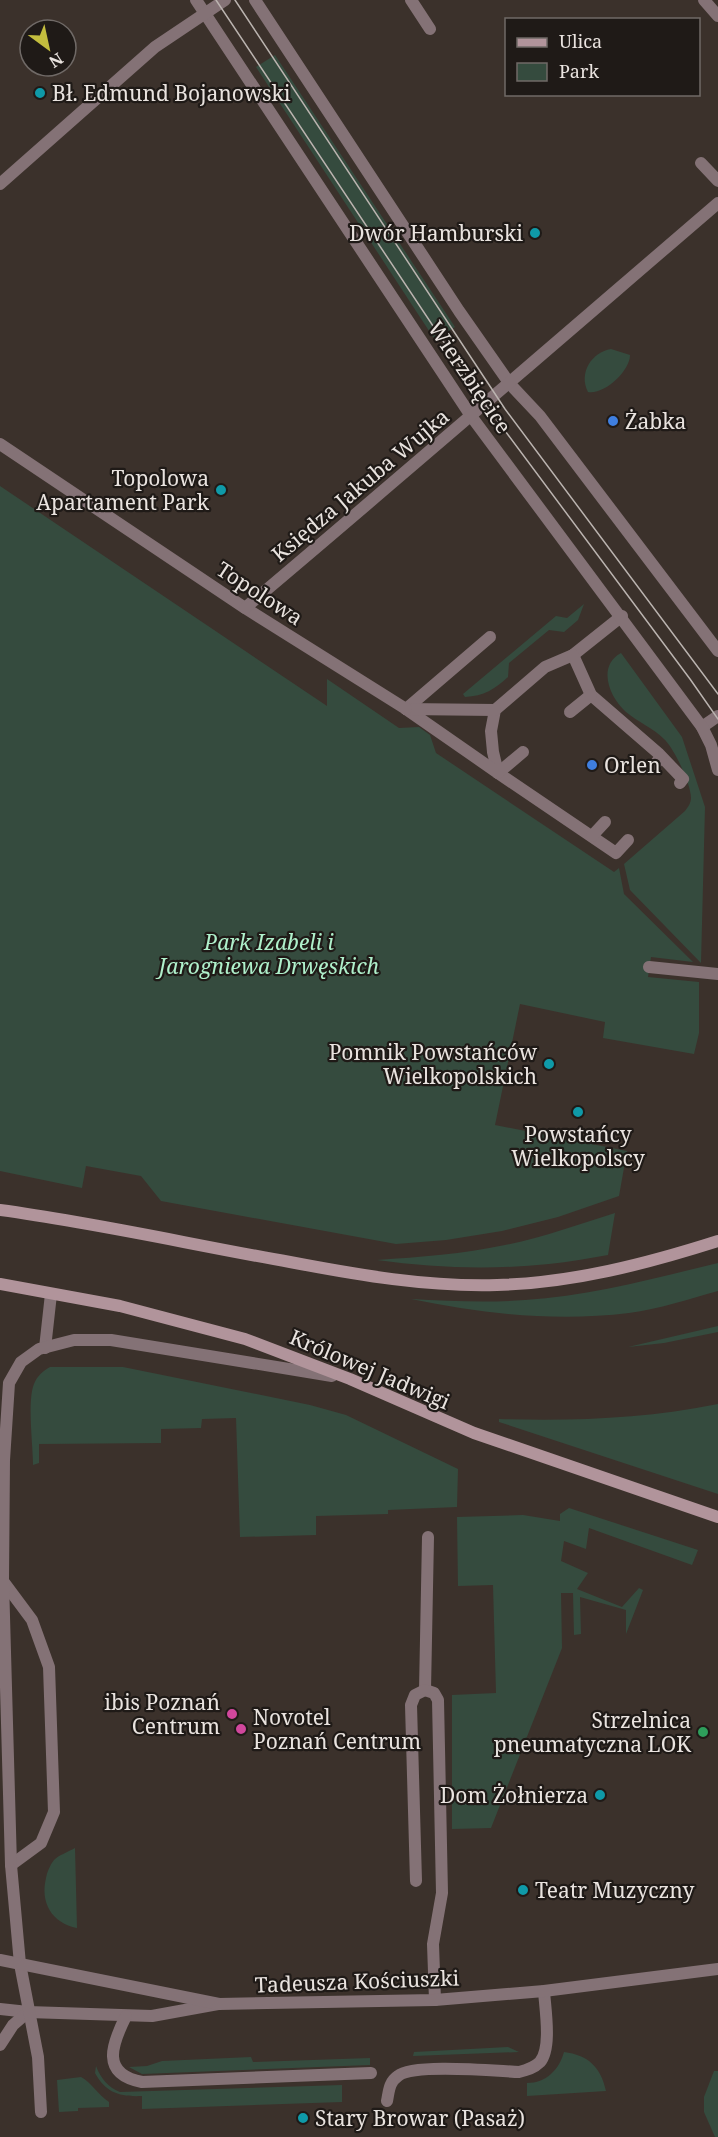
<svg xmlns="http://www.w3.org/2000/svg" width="718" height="2137" font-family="'Noto Serif',serif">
<rect width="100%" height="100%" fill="#3b312b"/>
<!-- green -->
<g fill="#354b3e">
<polygon points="275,55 455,327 435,340 256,67"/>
<path d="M611 349 630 355C630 371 604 395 588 392 578 373 592 352 611 349Z"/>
<polygon points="0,486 327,706 327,679 399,728 419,727 430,735 436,753 614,872 619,868 624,894 693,962 651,957 648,977 699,982 699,1033 694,1054 603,1038 605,1022 520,1004 495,1125 627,1151 619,1196 558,1217 502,1231 446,1240 396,1244 161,1201 141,1176 86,1166 82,1188 0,1171"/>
<path d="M584 604 578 620 564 632 549 630 509 663 508 677C495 689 484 696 465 697L463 694 556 616 567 618Z"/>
<path d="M621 653 682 737 705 807 701 963 630 890 624 864 685 811C688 807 691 803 691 798 691 784 674 748 664 739 653 728 638 722 626 712 609 697 597 666 621 653Z"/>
<path d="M615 1213 608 1255C589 1258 569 1262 549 1264 491 1270 434 1268 377 1260 420 1257 463 1254 505 1245 542 1238 579 1224 615 1213Z"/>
<path d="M718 1263V1291C689 1299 659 1309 629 1313 556 1322 483 1314 411 1299 449 1301 487 1303 525 1300 590 1296 655 1278 718 1263Z"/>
<polygon points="718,1326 718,1332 664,1343 628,1347"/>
<path d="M50 1367H123L310 1405 346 1415 458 1469 457 1507 388 1510V1514L316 1516V1535L240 1537 236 1418 202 1419 201 1428 161 1429V1443L39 1444V1463L33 1465C33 1445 27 1401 34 1384 37 1376 43 1371 50 1367Z"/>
<path d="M718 1404V1494L499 1422V1419C573 1421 645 1419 718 1404Z"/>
<polygon points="569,1508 698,1550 692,1565 589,1528 586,1549 564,1541 561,1561 588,1573 577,1589 622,1607 639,1588 643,1590 626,1634 626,1610 580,1597 581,1634 574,1635 573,1593 561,1593 562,1648 491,1828 452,1829 452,1695 496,1693 493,1585 458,1586 457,1517 523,1515 560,1521 560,1514"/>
<path d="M75 1848 77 1928C52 1923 40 1903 46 1878 47 1872 50 1865 54 1860 59 1855 68 1852 75 1848Z"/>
<polygon points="508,2047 519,2052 413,2056 414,2052"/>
<path d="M564 2052C588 2055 601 2067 606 2091L527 2096V2083C546 2083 559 2070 564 2052Z"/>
<polygon points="251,2057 253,2062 370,2058 370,2065 142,2074 129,2067 147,2066 162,2061"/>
<path d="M96 2066C101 2079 108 2087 120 2092L342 2085V2102L142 2109V2096C120 2097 106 2093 95 2073Z"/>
<polygon points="714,2071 718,2071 718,2137 715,2137 704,2112 704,2097"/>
<path d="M81 2077C91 2082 98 2095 109 2102V2107L78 2108V2111L59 2112 57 2080Z"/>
</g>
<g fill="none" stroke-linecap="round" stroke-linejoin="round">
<!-- lane -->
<g stroke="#847276" stroke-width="12">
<polyline points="411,0 430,29"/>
<polyline points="704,0 718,16"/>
<polyline points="701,163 718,181"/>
<polyline points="622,616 573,655 545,667 495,710 491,731 493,752 498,773 616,853 628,840"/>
<polyline points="573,655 591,695 658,753 683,779 680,783"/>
<polyline points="406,709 498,773 523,752"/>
<polyline points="406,709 490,637"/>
<polyline points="406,709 495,710"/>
<polyline points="570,712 591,695"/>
<polyline points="702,727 718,716"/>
<polyline points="651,769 661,757"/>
<polyline points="592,836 605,822"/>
<polyline points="649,967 718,974"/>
<polyline points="45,1348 51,1294"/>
<polyline points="428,1537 425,1690 434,1693 438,1700 442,1893 433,1944 435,2000"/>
<polyline points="3,1581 32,1620 49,1667 54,1812 41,1843 11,1865"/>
<polyline points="416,1881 411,1705 415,1695 425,1690"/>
<polyline points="0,2009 28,2012 152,2016 218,2004"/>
<path d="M126 2016C112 2044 100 2074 142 2082L371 2073"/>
<polyline points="0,2045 13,2025 28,2012"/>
<path d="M387 2101C389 2091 389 2082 398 2076 413 2063 495 2071 519 2072 527 2070 534 2068 540 2062 552 2048 545 2008 544 1991"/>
<polyline points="41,2112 38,2057 20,1964 11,1865 3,1581 4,1460 9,1383 21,1362 39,1349 74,1340 111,1340 332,1376"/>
</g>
<!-- street -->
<g stroke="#847276" stroke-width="12">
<polyline points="196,0 471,416 702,727 711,745 718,770"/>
<polyline points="255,0 459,311 510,384 540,416 718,651"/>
<polyline points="0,184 155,47 225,0"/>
<polyline points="0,444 245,608 406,709"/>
<path d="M245 608C404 474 561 338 718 203"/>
<polyline points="0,1960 219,2004 435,2000 544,1991 718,1969"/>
</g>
<!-- secondary -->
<g stroke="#b1949b" stroke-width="12">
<path d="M0 1210C97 1223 193 1245 290 1262 358 1275 427 1287 497 1285 572 1283 646 1264 718 1241"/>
<polyline points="0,1284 120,1306 245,1339 350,1379 474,1433 718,1517"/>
</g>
<!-- tram -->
<g stroke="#bbb4b0" stroke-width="1.5">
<polyline points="216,0 485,404 690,679 718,719"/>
<polyline points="235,0 505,409 718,694"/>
</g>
</g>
<!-- markers -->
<g fill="#0f9aa8" stroke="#1f1a17" stroke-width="2">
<circle cx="40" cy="93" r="6"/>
<circle cx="535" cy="233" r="6"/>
<circle cx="221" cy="490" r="6"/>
<circle cx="549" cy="1064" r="6"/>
<circle cx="578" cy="1112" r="6"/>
<circle cx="600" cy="1795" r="6"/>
<circle cx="523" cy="1890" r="6"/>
<circle cx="303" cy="2118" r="6"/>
</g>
<g fill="#3f7fe0" stroke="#1f1a17" stroke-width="2">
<circle cx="613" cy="421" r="6"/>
<circle cx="592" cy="765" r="6"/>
</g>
<g fill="#d1479c" stroke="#1f1a17" stroke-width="2">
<circle cx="232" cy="1714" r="6"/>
<circle cx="241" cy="1729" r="6"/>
</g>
<circle fill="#2e9e5b" stroke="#1f1a17" stroke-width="2" cx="703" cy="1732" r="6"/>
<g text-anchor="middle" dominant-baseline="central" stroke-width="4.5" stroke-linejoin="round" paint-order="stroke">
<!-- poi labels -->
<g font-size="21" fill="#e9e3df" stroke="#1f1a17" text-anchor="start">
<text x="52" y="93">Bł. Edmund Bojanowski</text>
<text x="523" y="233" text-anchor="end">Dwór Hamburski</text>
<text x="625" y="421">Żabka</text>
<text x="209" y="478" text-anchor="end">Topolowa<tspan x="209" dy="24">Apartament Park</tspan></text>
<text x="604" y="765">Orlen</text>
<text x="537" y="1052" text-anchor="end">Pomnik Powstańców<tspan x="537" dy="24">Wielkopolskich</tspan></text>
<text x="578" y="1134" text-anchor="middle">Powstańcy<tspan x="578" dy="24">Wielkopolscy</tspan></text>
<text x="220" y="1702" text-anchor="end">ibis Poznań<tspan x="220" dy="24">Centrum</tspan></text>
<text x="253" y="1717">Novotel<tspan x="253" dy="24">Poznań Centrum</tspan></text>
<text x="691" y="1720" text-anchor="end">Strzelnica<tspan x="691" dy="24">pneumatyczna LOK</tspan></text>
<text x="588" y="1795" text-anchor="end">Dom Żołnierza</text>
<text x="535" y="1890">Teatr Muzyczny</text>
<text x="315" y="2118">Stary Browar (Pasaż)</text>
</g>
<!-- street labels -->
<g font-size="21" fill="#e9e3df" stroke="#1f1a17">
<text transform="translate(470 377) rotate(56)">Wierzbięcice</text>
<text transform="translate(360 485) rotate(-40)">Księdza Jakuba Wujka</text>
<text transform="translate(260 593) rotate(33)">Topolowa</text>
<text transform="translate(370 1369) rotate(23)">Królowej Jadwigi</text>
<text transform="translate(357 1981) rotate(-2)">Tadeusza Kościuszki</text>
</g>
<!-- park labels -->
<g font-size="21" font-style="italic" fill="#aff0cb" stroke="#1f1a17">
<text x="269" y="942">Park Izabeli i<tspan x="269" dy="24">Jarogniewa Drwęskich</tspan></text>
</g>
</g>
<!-- legend -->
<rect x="505" y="18" width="195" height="78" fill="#1f1a17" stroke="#706a67" stroke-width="1.5"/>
<rect x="517" y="38" width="30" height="9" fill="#b1949b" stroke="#706a67" stroke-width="1.5"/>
<text x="559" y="48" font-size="18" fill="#e9e3df">Ulica</text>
<rect x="517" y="63" width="30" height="18" fill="#354b3e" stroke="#706a67" stroke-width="1.5"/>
<text x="559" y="78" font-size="18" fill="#e9e3df">Park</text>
<!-- north arrow -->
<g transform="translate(48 48) rotate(147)"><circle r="28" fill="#1f1a17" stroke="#706a67" stroke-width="1.5"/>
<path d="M0-4.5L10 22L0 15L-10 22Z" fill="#c3bd3e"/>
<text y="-9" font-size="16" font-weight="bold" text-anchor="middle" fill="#e9e3df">N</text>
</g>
</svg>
